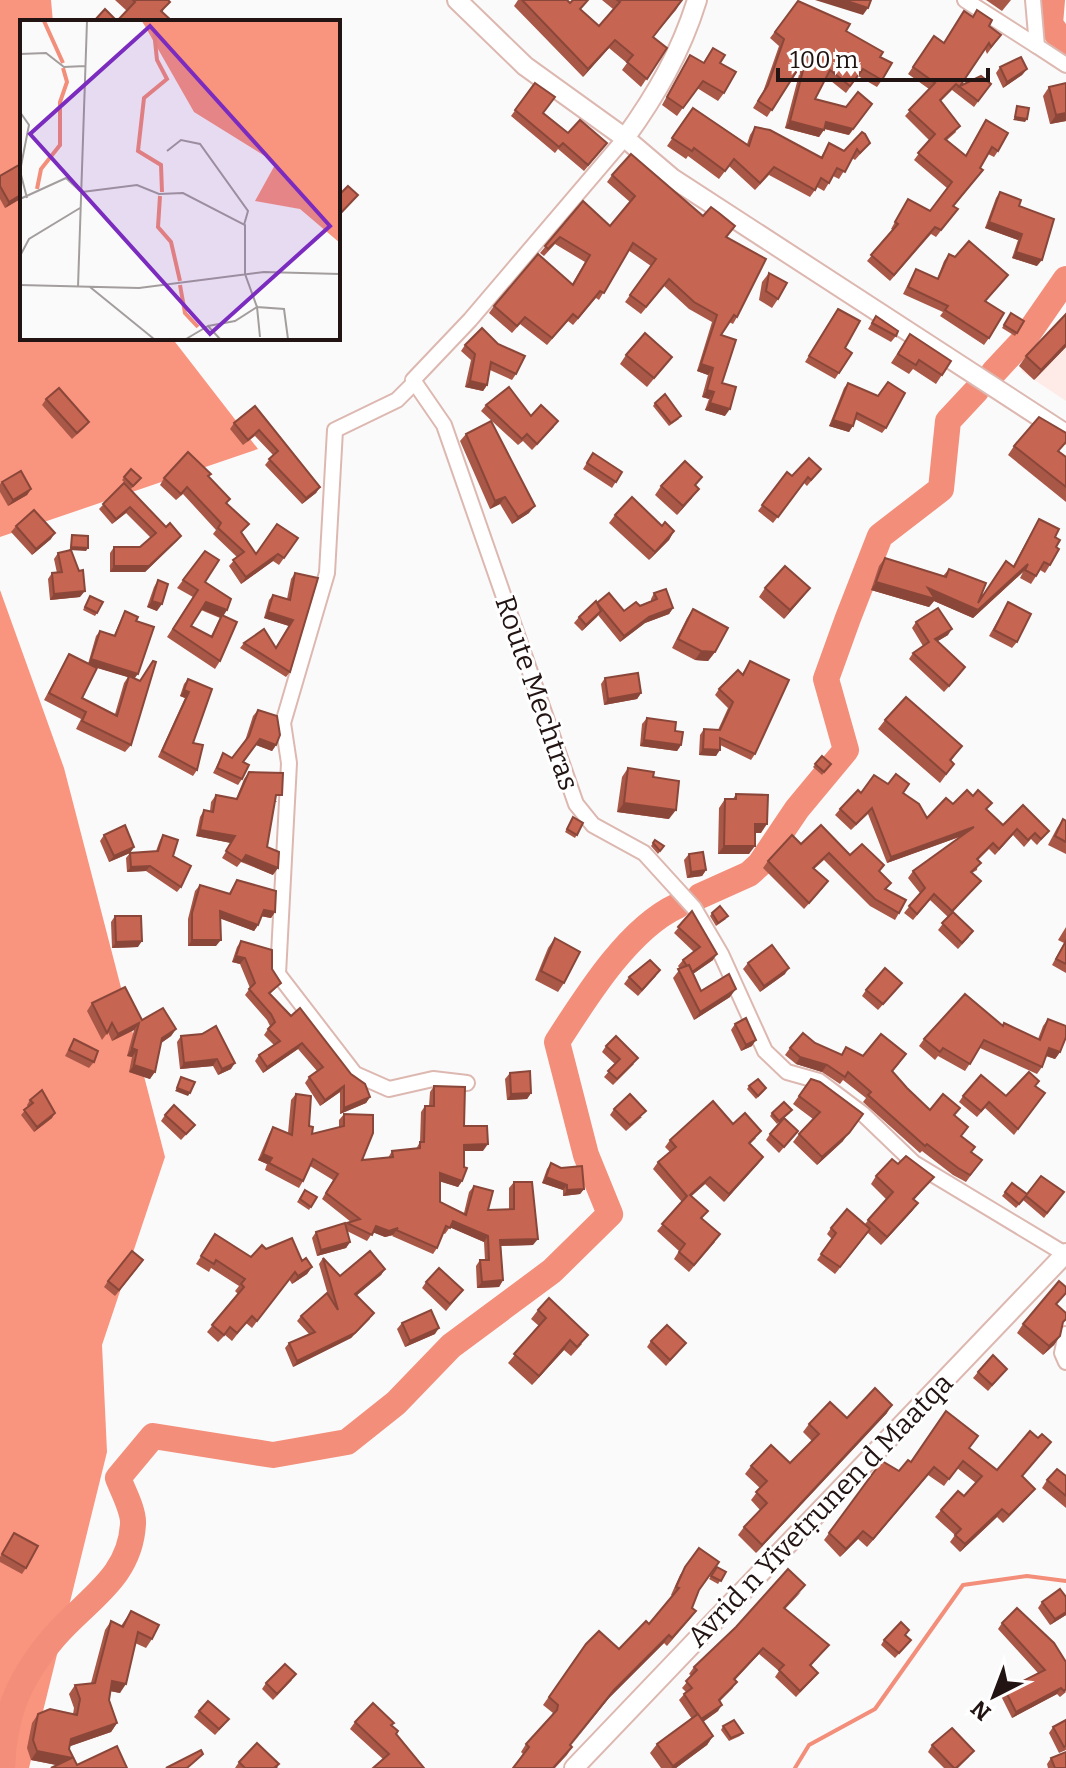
<svg xmlns="http://www.w3.org/2000/svg" width="1066" height="1768" font-family="Bitter,serif">
<rect width="100%" height="100%" fill="#fafafa"/>
<!-- built -->
<polygon fill="#feebe7" points="1066,328 1066,401 1021,371"/>
<!-- forest -->
<g fill="#f9947f">
<polygon points="0,0 51,0 53,22 22,22 22,338 172,338 258,449 0,537"/>
<polygon points="0,590 64,768 165,1157 102,1345 107,1452 29,1768 0,1768"/>
</g>
<g fill="none" stroke-linecap="round" stroke-linejoin="round">
<!-- stream -->
<polyline stroke="#f28e79" stroke-width="4" points="795,1768 809,1745 875,1709 963,1585 1027,1576 1066,1581"/>
<!-- river -->
<g stroke="#f28e79" stroke-width="26">
<polyline points="1052,0 1050,24 1066,46"/>
<polyline points="994,372 1023,341 1066,279"/>
<polyline points="700,896 749,874 760,864 797,809 846,750 826,679 848,618 880,536 941,489 948,421 976,391"/>
<path d="M2 1768C4 1713 19 1678 55 1636 87 1599 130 1578 133 1524 134 1511 123 1491 118 1478L153 1436 273 1455 347 1442 396 1403 451 1346 552 1271 610 1214 586 1155 557 1042C586 997 628 929 677 906"/>
</g>
<!-- minor casing -->
<g stroke="#ddb8b1" stroke-width="18">
<g id="minor">
<polyline points="965,0 1037,46"/>
<polyline points="1033,0 1037,46 1066,65"/>
<polyline points="625,138 470,320 413,380 444,425 576,804 593,825 644,853 694,908 721,954 765,1051 787,1072 819,1081 863,1114 914,1163 1065,1254"/>
<polyline points="414,383 397,400 335,430 327,573 283,723 289,763 278,974 355,1074 389,1089 433,1079 467,1083"/>
<polyline points="1066,1334 1062,1353 1066,1362"/>
</g>
</g>
<!-- major casing -->
<g stroke="#ddb8b1" stroke-width="22">
<g id="major">
<polyline points="457,0 525,66 625,138 672,178 1066,434"/>
<path d="M625 138C656 95 681 52 697 0"/>
<polyline points="574,1768 1066,1253"/>
</g>
</g>
<!-- minor -->
<use href="#minor" stroke="#fff" stroke-width="14"/>
<!-- major -->
<use href="#major" stroke="#fff" stroke-width="18"/>
</g>
<!-- wall -->
<g fill="#a95747" fill-rule="evenodd">
<polygon points="115,0 168,0 162,13 117,21 127,11"/>
<polygon points="518,0 567,0 581,10 599,26 613,9 602,0 682,0 676,10 653,37 667,48 641,87 622,70 627,63 609,48 583,77 514,6"/>
<polygon points="986,0 1011,0 1002,11"/>
<polygon points="798,1 846,31 880,57 882,80 877,87 858,76 846,93 826,77 815,99 849,135 824,129 819,137 785,128 802,63 767,117 753,108 763,92 779,46 770,38"/>
<polygon points="989,26 1001,35 987,54 985,49 960,86 991,84 974,107 952,90 941,101 956,132 947,140 965,156 986,120 998,151 994,157 988,154 980,168 983,170 954,206 958,209 936,237 931,234 890,281 867,261 893,230 891,229 908,199 930,211 947,188 914,160 929,140 905,116 929,89 908,74 934,36 943,43"/>
<polygon points="713,48 720,63 724,93 718,101 697,88 677,116 662,105 690,55 703,63"/>
<polygon points="1000,67 1027,69 1022,75 1003,88 996,73"/>
<polygon points="535,83 544,113 568,133 607,143 584,171 558,149 555,153 511,116"/>
<polygon points="1066,83 1066,121 1050,124 1043,96 1049,87"/>
<polygon points="693,108 747,144 750,135 755,127 821,157 829,143 844,151 870,143 855,160 852,158 839,179 833,176 824,191 817,187 810,197 769,175 755,190 729,166 719,179 688,156 686,159 667,146"/>
<polygon points="22,173 22,198 5,208 0,199 0,176"/>
<polygon points="612,175 727,237 737,317 733,324 729,322 721,335 722,383 725,416 705,410 709,399 702,397 708,375 697,371 712,322 689,309 664,286 641,314 625,302 651,266 628,250 599,300 596,298 573,325 568,321 547,345 520,324 512,333 489,313 494,306 572,284 585,262 555,244 544,256 540,253 583,201 610,226 630,202 607,182"/>
<polygon points="1000,192 1019,206 1037,266 1012,258 1018,240 985,228 996,198"/>
<polygon points="949,254 1008,275 985,302 989,338 984,345 940,316 943,312 903,294 912,276 916,269 937,279 944,261"/>
<polygon points="769,273 778,299 772,308 759,300 762,282"/>
<polygon points="838,309 845,348 852,353 835,379 805,362"/>
<polygon points="1011,313 1024,321 1015,336 1002,328"/>
<polygon points="1066,314 1066,347 1034,380 1019,366 1026,356"/>
<polygon points="876,316 896,336 891,342 868,329"/>
<polygon points="910,334 951,361 936,384 913,369 909,374 891,363"/>
<polygon points="498,344 516,374 512,380 490,370 487,385 483,391 465,387 471,360 461,351 465,345"/>
<polygon points="626,355 672,357 647,387 620,364"/>
<polygon points="848,383 878,396 886,428 882,433 855,419 849,432 829,426 844,388"/>
<polygon points="46,399 89,422 84,428 72,439 42,405"/>
<polygon points="655,403 679,419 669,426 653,406"/>
<polygon points="486,405 531,416 554,427 532,450 523,441 518,445 481,411"/>
<polygon points="255,406 320,487 316,493 302,504 265,465 273,455 255,436 243,445 230,429 234,423"/>
<polygon points="466,434 529,513 512,524 500,504 490,509 460,441"/>
<polygon points="1014,446 1059,451 1066,457 1066,502 1008,455"/>
<polygon points="593,453 622,472 612,488 583,469"/>
<polygon points="131,469 141,478 131,489 122,480"/>
<polygon points="821,469 807,486 804,483 773,523 758,511 787,472 792,476"/>
<polygon points="209,477 227,503 242,533 256,554 298,538 279,565 273,561 241,584 229,566 237,557 213,534 216,530 183,494 176,500 160,485 164,478"/>
<polygon points="2,482 31,489 27,495 8,506 0,492 0,484"/>
<polygon points="124,483 166,527 181,536 177,541 145,572 110,572 110,553 114,547 140,547 151,538 126,513 112,524 99,509"/>
<polygon points="661,486 692,498 677,515 655,495"/>
<polygon points="615,515 662,526 674,531 669,540 649,560 609,523"/>
<polygon points="1039,519 1055,537 1056,547 1050,565 1045,573 1040,570 1031,584 1020,578 1023,572 973,618 934,601 929,607 871,590 879,566 885,558 943,576 949,569 978,602 1013,566"/>
<polygon points="16,526 51,539 32,555 11,532"/>
<polygon points="58,553 80,597 50,600 48,579 52,573 57,573 54,559"/>
<polygon points="295,573 290,672 286,677 240,648 244,643 276,647 289,626 264,618 269,600 273,595 287,599 291,579"/>
<polygon points="158,580 157,611 147,607 154,587"/>
<path d="M183 580 205 582 227 610 223 615 220 661 215 669 167 637 193 597 177 588ZM201 610 220 618 211 636 191 626Z"/>
<polygon points="765,588 803,597 784,619 759,597"/>
<polygon points="654,593 673,608 669,614 645,623 620,642 598,615 582,631 574,623 579,617 597,603 624,611 651,601 651,599"/>
<polygon points="90,596 97,613 95,616 83,610"/>
<polygon points="1008,602 1017,642 1012,648 989,636"/>
<polygon points="693,609 715,652 708,661 695,660 672,648 687,618"/>
<path d="M125 611 136 621 131 745 125 752 76 729 81 719 44 700 69 654 88 664 96 636 100 631 114 635 122 617ZM95 667 128 677 124 683 115 714 82 698Z"/>
<polygon points="916,622 948,635 938,641 961,673 944,692 909,659 913,653 923,646 912,628"/>
<polygon points="750,661 755,754 751,760 720,745 716,756 699,755 700,735 704,729 718,730 728,708 715,695 719,689 742,674"/>
<polygon points="605,678 641,693 637,699 604,705 601,684"/>
<polygon points="188,679 193,743 197,770 193,776 158,757 185,698 180,696 184,684"/>
<polygon points="258,710 276,745 272,751 256,745 243,762 242,779 238,785 213,773 223,753 232,758 245,741 253,716"/>
<polygon points="647,718 675,731 681,745 677,751 640,746 642,724"/>
<polygon points="885,720 962,746 951,761 954,764 940,783 878,729"/>
<polygon points="822,756 831,764 822,775 813,767"/>
<polygon points="628,768 653,777 669,819 617,812 622,777"/>
<polygon points="249,772 277,802 275,802 267,847 273,875 241,862 237,867 222,858 231,843 196,836 200,817 204,810 210,811 211,802 216,795 236,799 244,779"/>
<polygon points="861,793 903,793 927,818 953,804 987,810 1003,825 1049,831 1037,845 1031,839 1024,847 1013,835 995,855 989,849 978,860 977,870 972,873 981,881 953,912 969,937 958,949 938,930 948,917 930,900 913,920 904,913 920,893 908,878 913,871 962,836 887,863 868,814 851,830 835,815 840,809"/>
<polygon points="736,794 761,833 755,833 749,854 718,854 719,808 725,799 733,799"/>
<polygon points="573,817 583,823 575,838 565,832"/>
<polygon points="1063,819 1066,821 1066,854 1048,845 1057,828"/>
<polygon points="104,835 134,847 130,853 109,862 100,841"/>
<polygon points="163,835 173,856 181,887 177,892 146,871 127,872 126,858 130,853 156,851 160,840"/>
<polygon points="655,840 664,846 658,854 651,846"/>
<polygon points="801,844 850,855 880,872 891,883 886,889 899,913 895,920 870,906 824,860 814,869 823,888 804,909 763,868 768,861"/>
<polygon points="689,854 706,870 702,876 687,878 684,860"/>
<polygon points="237,880 275,912 271,918 261,916 258,925 254,931 220,918 216,946 188,946 188,919 195,891 200,885 229,894"/>
<polygon points="692,911 713,960 693,974 701,991 730,997 694,1020 673,978 680,969 678,966 683,960 694,952 674,933"/>
<polygon points="712,913 726,919 716,926 710,916"/>
<polygon points="115,916 138,947 112,948 111,922"/>
<polygon points="1066,927 1066,973 1052,965 1064,943 1058,940"/>
<polygon points="555,938 564,983 558,992 535,980 548,948"/>
<polygon points="241,941 272,969 276,988 270,994 351,1074 370,1097 366,1103 340,1114 340,1092 320,1106 305,1083 309,1077 317,1071 298,1049 263,1073 255,1061 259,1055 274,1045 264,1035 270,1026 267,1020 245,995 250,988 240,964 232,962 237,947"/>
<polygon points="748,963 785,974 760,992 743,969"/>
<polygon points="656,976 638,996 624,984 629,977"/>
<polygon points="902,983 878,1010 862,996 866,990"/>
<polygon points="92,1003 142,1020 176,1029 171,1036 161,1043 150,1079 129,1072 132,1057 127,1056 134,1030 112,1041 108,1032 102,1040 87,1011"/>
<polygon points="1048,1019 1060,1052 1055,1059 1046,1056 1042,1067 1037,1074 980,1048 965,1071 938,1056 935,1060 919,1046 924,1039 1002,1026 1038,1039 1043,1026"/>
<polygon points="735,1024 752,1046 741,1051 731,1030"/>
<polygon points="181,1036 231,1069 218,1075 213,1066 180,1069 177,1042"/>
<polygon points="74,1039 94,1062 89,1068 65,1056"/>
<polygon points="815,1043 841,1055 846,1047 863,1056 901,1061 892,1072 907,1088 930,1110 954,1115 961,1137 971,1152 982,1160 966,1182 953,1175 922,1151 920,1153 863,1102 866,1098 843,1080 840,1084 822,1072 796,1064 785,1055 790,1048"/>
<polygon points="606,1046 634,1064 613,1085 604,1077 615,1064 602,1052"/>
<polygon points="510,1073 531,1093 527,1099 507,1100 505,1079"/>
<polygon points="811,1079 843,1141 817,1165 793,1142 799,1134 813,1119 793,1104"/>
<polygon points="434,1086 483,1151 464,1151 462,1181 458,1187 440,1181 440,1202 464,1213 469,1192 474,1186 488,1210 509,1209 509,1188 514,1182 533,1245 501,1246 503,1280 499,1287 477,1288 476,1266 480,1260 485,1260 484,1242 450,1227 445,1234 443,1233 437,1248 433,1254 392,1236 393,1235 385,1237 373,1232 367,1241 347,1231 350,1242 346,1248 317,1256 312,1238 316,1232 345,1225 347,1223 351,1222 322,1199 333,1180 310,1166 303,1181 299,1188 265,1170 267,1164 258,1160 269,1134 273,1127 288,1133 291,1100 296,1094 312,1134 339,1127 339,1120 344,1114 362,1160 388,1158 392,1151 416,1149 420,1142 421,1112 425,1106 429,1106 430,1092"/>
<polygon points="749,1086 764,1091 756,1099 747,1089"/>
<polygon points="1036,1086 1045,1093 1014,1135 985,1108 977,1117 959,1102 963,1096 1006,1096"/>
<polygon points="30,1100 52,1118 34,1132 21,1115 28,1107 27,1105"/>
<polygon points="614,1109 642,1117 626,1131 610,1115"/>
<polygon points="772,1113 790,1113 777,1124 770,1116"/>
<polygon points="165,1115 195,1125 181,1140 161,1121"/>
<polygon points="733,1124 756,1138 750,1144 763,1157 724,1202 705,1184 691,1196 715,1242 689,1272 674,1259 679,1251 657,1231 682,1202 653,1169 658,1162 670,1152 665,1147 670,1140"/>
<polygon points="798,1131 779,1153 766,1140 770,1134"/>
<polygon points="551,1163 584,1189 580,1194 563,1196 563,1190 542,1183 547,1169"/>
<polygon points="898,1164 934,1177 914,1200 912,1211 881,1245 868,1233 835,1274 817,1260 832,1239 827,1234 831,1228 865,1224 886,1199 871,1184 876,1176"/>
<polygon points="1012,1183 1027,1194 1064,1192 1044,1218 1023,1200 1016,1208 1002,1196"/>
<polygon points="305,1190 317,1197 309,1210 297,1202"/>
<polygon points="215,1234 251,1257 266,1249 302,1261 312,1267 307,1274 292,1284 289,1279 252,1328 246,1323 232,1341 225,1335 218,1342 207,1332 238,1294 235,1291 239,1286 211,1268 209,1272 196,1264"/>
<polygon points="323,1258 340,1276 385,1269 381,1275 356,1296 370,1319 351,1338 293,1367 285,1348 289,1343 309,1334 297,1321 301,1316 328,1295 319,1264"/>
<polygon points="139,1266 115,1296 104,1287 108,1281"/>
<polygon points="426,1282 463,1290 446,1311 422,1288"/>
<polygon points="1057,1305 1062,1326 1060,1336 1054,1345 1043,1355 1017,1333 1023,1324"/>
<polygon points="538,1310 582,1344 571,1356 564,1350 532,1385 508,1363 539,1326 531,1319"/>
<polygon points="402,1323 435,1334 405,1347 397,1329"/>
<polygon points="651,1341 686,1343 666,1366 647,1347"/>
<polygon points="1007,1369 988,1391 973,1378 978,1372"/>
<polygon points="887,1413 756,1553 738,1535 744,1527 760,1510 751,1500 760,1488 745,1474 751,1466 790,1463 812,1441 803,1432 809,1424"/>
<polygon points="1038,1438 1051,1442 1022,1476 1029,1496 1003,1523 997,1517 960,1552 950,1542 955,1535 935,1517 941,1510 964,1496 976,1483 957,1468 944,1486 928,1475 867,1547 858,1539 840,1557 824,1540 882,1461 899,1471 911,1462 969,1448 997,1470"/>
<polygon points="1066,1476 1066,1508 1042,1488 1047,1480"/>
<polygon points="14,1533 26,1568 22,1574 0,1562 0,1557"/>
<polygon points="699,1548 699,1590 692,1608 696,1611 690,1619 667,1646 664,1643 609,1698 570,1745 572,1747 567,1755 555,1768 513,1768 523,1754 521,1752 526,1744 552,1715 553,1713 543,1705 586,1644 619,1649 649,1624 673,1596 671,1595 680,1575"/>
<polygon points="717,1567 726,1572 718,1584 709,1579"/>
<polygon points="801,1592 785,1609 829,1645 811,1666 813,1679 796,1697 775,1677 779,1671 759,1654 735,1680 733,1688 720,1701 718,1711 703,1722 713,1736 707,1745 676,1768 661,1768 650,1753 657,1744 692,1719 679,1700 686,1692 682,1688 692,1676 689,1674 694,1667"/>
<polygon points="1066,1597 1066,1615 1050,1625 1038,1608 1042,1602"/>
<polygon points="131,1611 152,1639 146,1648 135,1643 120,1693 110,1691 109,1700 117,1723 111,1732 70,1746 69,1749 77,1765 127,1768 57,1765 31,1760 27,1748 32,1723 38,1714 73,1714 74,1708 69,1694 75,1685 91,1683 105,1630 111,1621 121,1626"/>
<polygon points="1002,1623 1066,1692 1060,1697 1057,1694 1012,1718 1001,1696 1005,1690 1038,1673 998,1629"/>
<polygon points="906,1635 911,1640 895,1658 881,1645 884,1640"/>
<polygon points="292,1680 273,1700 262,1689 266,1683"/>
<polygon points="199,1711 224,1725 215,1735 194,1717"/>
<polygon points="1066,1720 1066,1750 1059,1753 1049,1733 1053,1727"/>
<polygon points="355,1722 391,1725 396,1734 424,1768 383,1759 350,1729"/>
<polygon points="723,1726 743,1733 740,1736 729,1741 721,1730"/>
<polygon points="932,1745 969,1757 958,1768 944,1768 928,1752"/>
<polygon points="1051,1758 1066,1768 1048,1768 1047,1764"/>
<polygon points="239,1762 279,1764 277,1768 235,1768"/>
</g>
<!-- shaded-wall -->
<g fill="#8a4739">
<polygon points="815,0 844,0 868,8 863,15"/>
<polygon points="615,40 609,48 583,77 588,69"/>
<polygon points="1027,69 1022,75 1003,88 1007,82"/>
<polygon points="872,104 849,135 822,128 826,122"/>
<polygon points="1066,113 1066,121 1050,124 1056,115"/>
<polygon points="1015,117 1027,119 1025,122 1013,120"/>
<polygon points="790,121 824,130 819,137 785,128"/>
<polygon points="22,194 22,198 5,208 9,202"/>
<polygon points="989,222 1022,234 1018,240 985,228"/>
<polygon points="1016,252 1042,260 1037,266 1012,258"/>
<polygon points="1066,344 1066,347 1034,380 1041,370"/>
<polygon points="701,364 713,368 708,375 697,371"/>
<polygon points="470,381 487,385 483,391 465,387"/>
<polygon points="707,390 714,392 709,399 702,397"/>
<polygon points="710,403 730,409 725,416 705,410"/>
<polygon points="833,420 853,426 849,432 829,426"/>
<polygon points="320,487 316,493 302,504 306,498"/>
<polygon points="31,489 27,495 8,506 13,500"/>
<polygon points="699,489 692,498 677,515 683,506"/>
<polygon points="505,497 500,504 490,509 495,501"/>
<polygon points="535,506 529,513 512,524 518,517"/>
<polygon points="130,507 126,513 112,524 116,519"/>
<polygon points="674,531 669,540 649,560 655,552"/>
<polygon points="55,533 51,539 32,555 36,549"/>
<polygon points="181,536 177,541 145,572 110,572 114,566"/>
<polygon points="71,547 88,548 86,551 69,550"/>
<polygon points="278,554 273,561 241,584 246,577"/>
<polygon points="1028,564 1023,572 973,618 934,601 929,607 871,590 876,582 928,588 978,610"/>
<polygon points="810,588 803,597 784,619 790,610"/>
<polygon points="85,591 80,597 50,600 54,594"/>
<polygon points="152,601 162,604 157,611 147,607"/>
<polygon points="206,602 227,610 222,618 201,609"/>
<polygon points="673,608 669,614 645,623 620,642 624,636 649,617"/>
<polygon points="601,611 597,617 582,631 586,625"/>
<polygon points="268,612 293,620 289,626 264,618"/>
<polygon points="952,629 948,635 931,645 935,639"/>
<polygon points="701,651 715,652 708,661 695,660"/>
<polygon points="91,659 138,674 134,679 87,665"/>
<polygon points="184,690 189,692 185,698 180,696"/>
<polygon points="641,693 637,699 604,705 608,699"/>
<polygon points="260,739 276,745 272,751 256,745"/>
<polygon points="644,740 681,745 677,751 640,746"/>
<polygon points="703,749 720,750 716,756 699,755"/>
<polygon points="624,803 676,810 669,819 617,812"/>
<polygon points="755,824 767,824 761,833 749,833"/>
<polygon points="974,827 970,833 887,863 891,857"/>
<polygon points="200,830 235,836 231,843 196,836"/>
<polygon points="724,846 755,846 749,854 718,854"/>
<polygon points="134,847 130,853 109,862 114,856"/>
<polygon points="246,855 278,868 273,875 241,861"/>
<polygon points="150,866 146,871 127,872 131,867"/>
<polygon points="706,870 702,876 687,878 691,872"/>
<polygon points="264,910 275,912 271,918 260,916"/>
<polygon points="220,911 258,925 254,931 216,917"/>
<polygon points="192,940 221,940 216,946 188,946"/>
<polygon points="142,941 138,947 112,948 116,942"/>
<polygon points="717,954 713,960 687,978 691,972"/>
<polygon points="236,956 245,958 240,964 232,962"/>
<polygon points="789,968 785,974 760,992 764,986"/>
<polygon points="736,989 730,997 694,1020 700,1012"/>
<polygon points="139,1023 134,1030 112,1041 118,1034"/>
<polygon points="176,1029 171,1036 157,1046 162,1038"/>
<polygon points="756,1040 752,1046 741,1051 746,1045"/>
<polygon points="302,1043 298,1049 263,1073 267,1067"/>
<polygon points="132,1048 137,1050 132,1057 127,1056"/>
<polygon points="1049,1048 1060,1052 1055,1059 1044,1055"/>
<polygon points="800,1057 827,1065 822,1072 796,1064"/>
<polygon points="217,1059 213,1066 180,1069 184,1063"/>
<polygon points="235,1063 231,1069 218,1075 222,1069"/>
<polygon points="134,1065 155,1072 150,1079 129,1072"/>
<polygon points="344,1086 340,1092 320,1106 325,1100"/>
<polygon points="177,1088 190,1093 188,1096 175,1091"/>
<polygon points="531,1093 527,1099 507,1100 511,1094"/>
<polygon points="370,1097 366,1103 340,1114 344,1108"/>
<polygon points="55,1113 52,1118 34,1132 37,1127"/>
<polygon points="863,1114 843,1141 817,1165 822,1157"/>
<polygon points="488,1144 483,1151 459,1151 464,1145"/>
<polygon points="263,1154 272,1158 267,1164 258,1160"/>
<polygon points="763,1157 758,1164 724,1202 729,1194"/>
<polygon points="440,1173 462,1181 458,1187 435,1180"/>
<polygon points="546,1177 567,1185 563,1190 542,1183"/>
<polygon points="710,1177 705,1184 685,1202 690,1195"/>
<polygon points="584,1189 580,1194 563,1196 567,1190"/>
<polygon points="918,1203 912,1211 881,1245 887,1237"/>
<polygon points="453,1221 488,1236 484,1242 449,1227"/>
<polygon points="376,1226 398,1228 393,1235 385,1237 372,1232"/>
<polygon points="538,1239 533,1245 496,1246 500,1240"/>
<polygon points="350,1242 346,1248 317,1256 321,1250"/>
<polygon points="312,1267 307,1274 292,1284 298,1276"/>
<polygon points="385,1269 381,1275 351,1300 355,1294"/>
<polygon points="503,1280 499,1287 477,1288 482,1282"/>
<polygon points="374,1313 351,1338 293,1367 297,1361"/>
<polygon points="439,1328 435,1334 405,1347 410,1341"/>
<polygon points="1060,1336 1054,1345 1043,1355 1049,1346"/>
<polygon points="570,1340 564,1350 532,1385 539,1376"/>
<polygon points="892,1405 887,1413 756,1553 762,1545"/>
<polygon points="934,1467 928,1475 867,1547 873,1539"/>
<polygon points="1035,1489 1029,1496 1003,1523 1009,1515"/>
<polygon points="1002,1509 997,1517 960,1552 965,1544"/>
<polygon points="863,1531 858,1539 840,1557 846,1549"/>
<polygon points="1066,1612 1066,1615 1050,1625 1055,1619"/>
<polygon points="669,1635 664,1643 609,1698 565,1753 614,1690"/>
<polygon points="763,1648 759,1654 729,1685 734,1679"/>
<polygon points="112,1681 126,1684 120,1693 105,1690"/>
<polygon points="1061,1688 1057,1694 1012,1718 1016,1712"/>
<polygon points="722,1705 718,1711 697,1726 701,1719"/>
<polygon points="117,1723 111,1732 65,1748 71,1739"/>
<polygon points="713,1736 707,1745 676,1768 671,1768"/>
<polygon points="37,1751 72,1758 66,1767 31,1760"/>
</g>
<!-- building -->
<g fill="#c56552" stroke="#8a4739" stroke-width="2">
<polygon points="133,0 168,0 170,2 161,11 173,22 93,22 105,9 117,21 135,2"/>
<polygon points="522,0 567,0 570,3 573,0 588,0 580,9 599,26 620,2 617,0 682,0 653,37 667,48 647,79 627,62 633,55 615,40 588,69"/>
<polygon points="844,0 871,0 868,8"/>
<polygon points="798,1 850,24 846,31 883,52 880,57 892,63 882,80 863,69 850,86 830,70 815,99 846,107 858,92 872,104 853,129 826,122 824,130 790,121 807,55 772,110 758,101 768,85 784,39 775,32"/>
<polygon points="977,10 992,20 989,26 1001,35 991,47 989,43 960,86 981,76 991,84 978,101 956,84 940,100 960,126 945,139 966,156 986,120 1008,133 998,151 992,147 980,168 983,170 953,206 958,209 941,230 935,227 894,275 871,255 898,224 895,222 908,199 930,211 952,182 918,153 935,134 909,110 935,83 913,67 934,36 944,43 964,11 973,17"/>
<polygon points="713,48 725,55 720,63 736,72 724,93 703,81 683,108 667,97 690,55 704,63"/>
<polygon points="1021,57 1027,69 1007,82 1000,67"/>
<polygon points="535,83 555,97 543,113 568,133 580,120 607,143 588,165 563,143 559,147 515,110"/>
<polygon points="1066,83 1066,113 1056,115 1049,87"/>
<polygon points="1017,106 1029,108 1027,119 1015,117"/>
<polygon points="693,108 749,146 755,127 770,130 822,158 829,143 844,151 862,132 865,134 870,143 860,153 857,149 845,172 837,168 829,183 821,178 815,190 774,167 760,183 734,159 725,171 694,148 692,151 672,138"/>
<polygon points="631,154 703,216 711,207 719,213 735,226 726,237 766,259 737,317 734,315 721,335 736,340 722,383 736,387 730,409 710,403 714,392 707,390 713,368 701,364 717,315 694,302 669,279 646,307 630,295 656,259 633,243 604,293 600,291 578,318 573,314 552,338 525,317 517,326 494,306 538,254 573,285 590,255 560,237 548,249 545,246 583,201 610,226 635,196 612,175"/>
<polygon points="19,165 22,173 22,194 9,202 0,186 0,176"/>
<polygon points="348,186 358,195 338,216 338,196"/>
<polygon points="1000,192 1021,200 1019,206 1054,219 1042,260 1016,252 1022,234 989,222"/>
<polygon points="969,241 1008,275 985,301 1004,313 989,338 945,310 948,306 908,287 916,269 938,279 949,254 955,257"/>
<polygon points="769,273 787,283 778,299 766,291"/>
<polygon points="838,309 860,321 845,348 852,353 839,373 809,356"/>
<polygon points="1011,313 1024,321 1017,333 1004,325"/>
<polygon points="1066,314 1066,344 1041,370 1026,356"/>
<polygon points="876,316 898,331 896,336 872,323"/>
<polygon points="482,328 498,344 525,356 516,374 491,362 487,385 470,381 475,354 465,345"/>
<polygon points="645,333 672,357 654,378 626,355"/>
<polygon points="910,334 951,361 942,375 919,360 916,365 898,354"/>
<polygon points="888,382 905,393 886,428 857,413 853,426 833,420 848,383 878,396"/>
<polygon points="509,387 531,416 541,405 558,421 537,444 527,434 522,439 486,405"/>
<polygon points="59,388 89,422 77,433 46,399"/>
<polygon points="665,394 681,416 671,423 655,403"/>
<polygon points="255,406 320,487 306,498 269,459 278,451 259,430 248,440 234,423"/>
<polygon points="1039,417 1066,433 1066,442 1058,451 1066,457 1066,487 1014,446"/>
<polygon points="491,421 535,506 518,517 505,497 495,501 466,434"/>
<polygon points="188,452 211,474 208,476 230,499 226,503 249,524 241,532 256,554 277,524 298,538 284,558 278,554 246,577 233,560 244,552 218,528 221,523 187,487 181,494 164,478"/>
<polygon points="593,453 622,472 616,482 587,463"/>
<polygon points="809,458 821,469 811,480 808,477 778,517 762,505 787,472 792,476"/>
<polygon points="685,461 702,477 695,485 699,489 683,506 661,486"/>
<polygon points="131,469 141,478 133,486 124,477"/>
<polygon points="21,471 31,489 13,500 2,482"/>
<polygon points="124,483 166,527 170,523 181,536 149,566 114,566 114,547 140,547 156,533 130,507 116,519 103,504"/>
<polygon points="632,497 662,526 665,522 674,531 655,552 615,515"/>
<polygon points="34,510 55,533 36,549 16,526"/>
<polygon points="1039,519 1059,529 1055,537 1060,540 1056,547 1059,549 1050,565 1044,562 1036,576 1025,570 1028,564 978,610 928,588 935,599 876,582 885,558 946,577 949,569 986,583 978,603 1006,561 1014,567"/>
<polygon points="72,535 88,536 88,548 71,547"/>
<polygon points="71,550 79,571 83,570 85,591 54,594 52,573 62,572 58,553"/>
<polygon points="205,551 219,560 205,582 231,599 227,610 206,602 191,626 212,637 222,615 237,622 220,661 173,629 198,590 183,580"/>
<polygon points="785,566 810,588 790,610 765,588"/>
<polygon points="295,573 318,578 290,672 244,643 264,629 276,648 293,620 268,612 273,595 290,600"/>
<polygon points="158,580 168,584 162,604 152,601"/>
<polygon points="666,589 673,608 649,617 624,636 597,603 609,593 624,611 636,602 640,606 657,599 654,593"/>
<polygon points="90,596 103,602 97,613 85,607"/>
<polygon points="596,601 601,611 586,625 579,617"/>
<polygon points="1008,602 1031,614 1017,642 994,630"/>
<polygon points="938,608 952,629 935,639 965,667 949,686 913,653 929,642 916,622"/>
<polygon points="693,609 728,628 715,652 701,651 678,639"/>
<polygon points="125,611 138,617 136,621 154,627 138,674 91,659 100,631 115,636"/>
<polygon points="69,654 97,668 82,698 117,716 129,676 140,681 153,661 156,662 131,745 82,721 86,712 49,693"/>
<polygon points="750,661 789,680 755,754 720,738 720,750 703,749 704,729 720,730 733,702 719,689 738,670 743,675"/>
<polygon points="638,673 641,693 608,699 605,678"/>
<polygon points="188,679 212,689 193,743 203,745 197,770 162,751 189,692 184,690"/>
<polygon points="906,697 962,746 950,760 954,764 946,774 885,720"/>
<polygon points="258,710 277,716 280,735 276,745 260,739 243,762 249,765 242,779 217,768 223,753 232,758 249,736"/>
<polygon points="647,718 676,722 675,731 683,732 681,745 644,740"/>
<polygon points="822,756 831,764 824,772 815,764"/>
<polygon points="628,768 654,772 653,777 679,781 676,810 624,803"/>
<polygon points="249,772 283,773 282,795 276,795 267,847 279,852 278,868 246,855 242,861 226,851 235,836 200,830 204,810 213,812 216,795 237,799"/>
<polygon points="896,774 909,784 903,793 919,804 927,818 946,798 953,804 967,790 973,796 978,790 992,803 986,809 1003,825 1023,805 1049,831 1041,839 1035,833 1028,840 1017,829 999,849 993,843 977,859 981,863 971,872 981,881 952,911 934,894 917,914 909,906 925,888 913,871 974,827 891,857 872,808 856,824 840,809 858,790 861,793 874,775 888,784"/>
<polygon points="736,794 768,795 767,824 755,824 755,846 724,846 725,799 736,799"/>
<polygon points="573,817 583,823 577,835 567,829"/>
<polygon points="1063,819 1066,821 1066,842 1055,836"/>
<polygon points="125,825 134,847 114,856 104,835"/>
<polygon points="821,825 850,855 862,844 884,865 879,871 891,883 885,889 906,900 899,913 875,899 829,853 813,868 828,881 809,903 768,861 792,835 801,844"/>
<polygon points="163,835 178,840 173,856 191,866 181,887 150,866 131,867 130,853 158,851"/>
<polygon points="655,840 664,846 660,851 653,843"/>
<polygon points="703,852 706,870 691,872 689,854"/>
<polygon points="237,880 276,891 275,912 264,910 258,925 220,911 221,940 192,940 192,913 200,885 230,894"/>
<polygon points="720,906 728,916 718,923 712,913"/>
<polygon points="692,911 717,954 692,972 689,965 687,966 683,960 700,947 678,927"/>
<polygon points="953,912 973,931 962,943 942,923"/>
<polygon points="115,916 141,916 142,941 116,942"/>
<polygon points="555,938 580,952 564,983 541,971"/>
<polygon points="241,941 272,950 272,969 281,983 269,993 291,1016 300,1008 351,1074 365,1084 370,1097 344,1108 344,1086 325,1100 309,1077 323,1067 302,1043 267,1067 259,1055 280,1041 268,1029 275,1022 271,1014 249,989 255,983 245,958 236,956"/>
<polygon points="1066,941 1066,964 1056,959"/>
<polygon points="772,945 789,968 764,986 748,963"/>
<polygon points="650,960 660,970 642,990 629,977"/>
<polygon points="689,965 701,991 729,974 736,989 700,1012 678,969"/>
<polygon points="885,968 902,983 883,1004 866,990"/>
<polygon points="125,987 142,1020 163,1008 176,1029 162,1038 155,1072 134,1065 137,1050 132,1048 139,1023 118,1034 112,1023 107,1033 92,1003"/>
<polygon points="965,994 1003,1026 1004,1023 1040,1040 1048,1019 1066,1026 1066,1037 1060,1052 1049,1048 1042,1067 984,1040 970,1064 943,1048 940,1052 924,1039"/>
<polygon points="746,1018 756,1040 746,1045 735,1024"/>
<polygon points="216,1026 235,1063 222,1069 217,1059 184,1063 181,1036 202,1034"/>
<polygon points="803,1033 815,1043 842,1055 846,1047 863,1056 881,1034 906,1054 892,1071 907,1088 930,1110 943,1094 960,1108 954,1115 968,1127 961,1136 975,1147 971,1152 982,1160 970,1175 958,1168 927,1144 925,1146 868,1095 871,1092 848,1072 845,1077 827,1065 800,1057 790,1048"/>
<polygon points="616,1036 638,1058 617,1079 608,1071 620,1059 606,1046"/>
<polygon points="74,1039 98,1051 94,1062 69,1050"/>
<polygon points="530,1071 531,1093 511,1094 510,1073"/>
<polygon points="1029,1072 1039,1081 1035,1086 1045,1093 1018,1129 989,1102 981,1111 963,1096 981,1075 1006,1096"/>
<polygon points="181,1077 195,1082 190,1093 177,1088"/>
<polygon points="758,1079 766,1088 758,1096 749,1086"/>
<polygon points="811,1079 820,1082 863,1114 849,1133 822,1157 799,1134 820,1112 799,1096"/>
<polygon points="434,1086 465,1087 464,1126 487,1126 488,1144 464,1145 464,1167 467,1168 462,1181 440,1173 440,1202 466,1215 474,1186 493,1191 488,1210 514,1209 514,1182 532,1182 538,1239 500,1240 503,1280 482,1282 480,1260 489,1260 488,1236 453,1221 450,1228 446,1226 437,1248 396,1230 398,1228 389,1231 376,1226 372,1235 347,1223 360,1219 326,1193 338,1174 313,1159 303,1181 269,1163 272,1158 263,1154 273,1127 292,1135 296,1094 311,1096 309,1126 313,1127 312,1134 344,1126 344,1114 373,1115 373,1133 362,1160 393,1157 392,1151 420,1148 420,1142 424,1142 425,1106 434,1106"/>
<polygon points="42,1090 55,1113 37,1127 24,1110 33,1103 30,1100"/>
<polygon points="630,1094 646,1111 630,1125 614,1109"/>
<polygon points="713,1101 733,1124 745,1113 761,1131 749,1143 763,1157 729,1194 710,1177 690,1195 708,1211 701,1218 720,1234 694,1265 679,1252 685,1244 662,1224 687,1196 658,1162 676,1147 670,1140"/>
<polygon points="784,1102 792,1110 779,1121 772,1113"/>
<polygon points="174,1105 195,1125 186,1134 165,1115"/>
<polygon points="784,1118 798,1131 784,1147 770,1134"/>
<polygon points="906,1156 934,1177 913,1199 918,1203 887,1237 868,1220 893,1192 876,1176 892,1159 898,1164"/>
<polygon points="551,1163 561,1168 582,1166 584,1189 567,1190 567,1185 546,1177"/>
<polygon points="1041,1176 1064,1192 1047,1213 1026,1196 1019,1204 1005,1192 1012,1183 1027,1194"/>
<polygon points="305,1190 317,1197 311,1207 300,1199"/>
<polygon points="847,1209 870,1229 840,1267 821,1254 836,1233 831,1228"/>
<polygon points="345,1223 350,1242 321,1250 316,1232"/>
<polygon points="215,1234 251,1257 262,1245 266,1249 292,1238 302,1261 306,1258 312,1267 298,1276 295,1272 257,1321 252,1316 237,1333 230,1327 224,1335 212,1325 244,1287 241,1284 245,1279 216,1260 214,1264 201,1256"/>
<polygon points="132,1251 143,1260 119,1290 108,1281"/>
<polygon points="370,1251 385,1269 355,1294 374,1313 355,1333 297,1361 289,1343 315,1332 301,1316 327,1293 338,1310 323,1258 340,1276"/>
<polygon points="439,1268 463,1290 450,1304 426,1282"/>
<polygon points="1059,1281 1066,1287 1066,1293 1056,1304 1066,1313 1066,1319 1063,1322 1060,1336 1049,1346 1023,1324"/>
<polygon points="549,1298 588,1335 577,1347 570,1340 539,1376 514,1354 546,1318 538,1310"/>
<polygon points="431,1310 439,1328 410,1341 402,1323"/>
<polygon points="667,1325 686,1343 670,1360 651,1341"/>
<polygon points="993,1355 1007,1369 992,1385 978,1372"/>
<polygon points="875,1388 892,1405 762,1545 744,1527 767,1503 756,1492 767,1481 751,1466 771,1445 790,1463 819,1434 809,1424 830,1402 847,1418"/>
<polygon points="946,1411 978,1436 969,1448 997,1470 1030,1431 1038,1438 1042,1434 1051,1442 1022,1476 1035,1489 1009,1515 1002,1509 965,1544 955,1535 961,1529 941,1510 958,1491 964,1496 982,1476 963,1461 949,1479 934,1467 873,1539 863,1531 846,1549 829,1533 882,1461 899,1471 908,1460 911,1462"/>
<polygon points="1057,1469 1066,1476 1066,1496 1047,1480"/>
<polygon points="14,1533 38,1546 26,1568 2,1554"/>
<polygon points="699,1548 719,1562 699,1590 692,1608 696,1611 672,1638 669,1635 614,1690 570,1745 572,1747 553,1768 513,1768 529,1747 526,1744 557,1710 558,1705 549,1697 586,1644 599,1631 619,1649 646,1621 649,1624 679,1588 676,1587 685,1567"/>
<polygon points="717,1567 726,1572 721,1581 711,1576"/>
<polygon points="788,1569 805,1585 784,1608 829,1645 810,1665 818,1673 800,1691 779,1670 784,1665 763,1648 734,1679 737,1682 719,1700 722,1705 701,1719 684,1694 692,1688 686,1681 697,1670 694,1667 736,1627"/>
<polygon points="1060,1589 1066,1597 1066,1612 1055,1619 1042,1602"/>
<polygon points="1017,1608 1054,1643 1066,1662 1066,1689 1064,1691 1061,1688 1016,1712 1005,1690 1045,1670 1002,1623"/>
<polygon points="131,1611 159,1625 152,1639 138,1632 126,1684 112,1681 109,1700 117,1723 71,1739 69,1749 77,1765 117,1746 127,1768 51,1768 72,1758 37,1751 33,1740 38,1714 50,1709 77,1715 80,1699 75,1685 95,1683 111,1621 123,1627"/>
<polygon points="901,1622 909,1630 905,1635 911,1640 899,1653 884,1640"/>
<polygon points="285,1664 296,1674 277,1694 266,1683"/>
<polygon points="208,1701 229,1719 219,1729 199,1711"/>
<polygon points="373,1703 394,1723 391,1725 398,1731 396,1734 424,1768 373,1768 389,1754 355,1722"/>
<polygon points="698,1714 713,1736 673,1766 657,1744"/>
<polygon points="734,1720 743,1733 731,1738 723,1726"/>
<polygon points="1066,1720 1066,1746 1064,1747 1053,1727"/>
<polygon points="952,1728 974,1751 956,1768 954,1768 932,1745"/>
<polygon points="257,1743 279,1764 275,1767 277,1768 245,1768 239,1762"/>
<polygon points="201,1750 203,1754 187,1768 166,1768"/>
<polygon points="1066,1752 1066,1768 1055,1768 1051,1758"/>
</g>
<g text-anchor="middle" dominant-baseline="central" stroke-width="6" stroke-linejoin="round" paint-order="stroke">
<!-- street labels -->
<g font-size="28" fill="#211412" stroke="#fff">
<text transform="translate(537 693) rotate(71)">Route Mechtras</text>
<text transform="translate(820 1510) rotate(-46)">Avrid n Yivetṛunen d Maatqa</text>
</g>
</g>
<!-- overview -->
<g transform="translate(20 20)">
<rect width="320" height="320" fill="#fafafa"/>
<path d="M122 1H320V223L280 189 235 181 256 143 174 92Z" fill="#f9947f"/>
<path fill="none" stroke="#f28e79" stroke-width="4" d="M24 1 43 43M124 1 134 11 137 40 147 59 124 78 118 131 141 145 142 172M17 169 21 149 40 125V82L47 62 43 48M140 176 138 207 151 222 160 261M160 265 165 293 178 307"/>
<path fill="none" stroke="#a39e9d" stroke-width="2" d="M0 34 26 33 44 47 65 46M0 92 9 105 0 151 7 178M147 131 161 120 180 124 228 191 224 205M62 172 117 165 139 174 163 173 225 205V254M0 179 46 158 60 171M0 236 9 219 60 188M225 254 237 287 264 289 268 319M0 265 119 268 244 252 320 254M58 267 67 1M70 267 134 319M188 306 215 301 237 287 240 317M166 319 188 306 200 319"/>
<path fill="#7b2cbf" fill-opacity="0.15" stroke="#7b2cbf" stroke-width="4" d="M130 6 310 206 190 314 10 114Z"/>
<rect width="320" height="320" fill="none" stroke="#211412" stroke-width="4"/>
</g>
<!-- north arrow -->
<g transform="translate(994 1696) rotate(222)" stroke="#ffffff" stroke-width="6" paint-order="stroke">
<path d="M0-6L14 30L0 20L-14 30Z" fill="#211412"/>
<text y="-12" font-size="22" font-weight="bold" text-anchor="middle" fill="#211412">N</text>
</g>
<!-- scale -->
<path d="M778 68v12h210v-12" fill="none" stroke="#211412" stroke-width="4"/>
<text x="790" y="68" font-size="24" fill="#211412" stroke="#ffffff" stroke-width="6" paint-order="stroke">100 m</text>
</svg>
